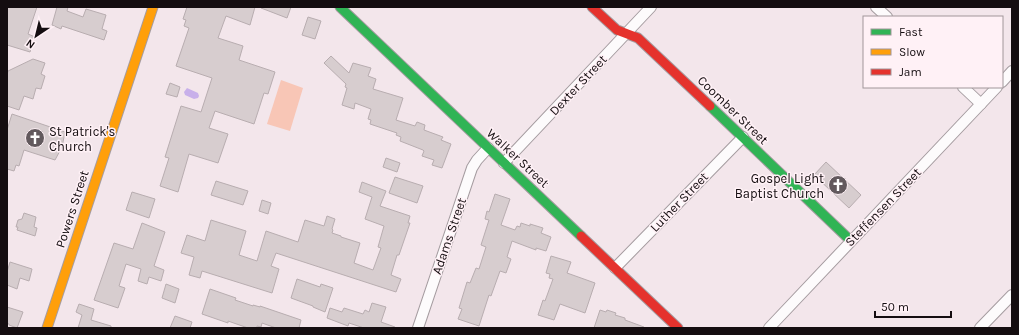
<svg xmlns="http://www.w3.org/2000/svg" width="1019" height="335" font-family="Karla,sans-serif">
<rect width="100%" height="100%" fill="#f3e6eb"/>
<!-- green -->
<polygon fill="#f8c6b6" points="281,80 303,88 290,131 267,124"/>
<!-- water -->
<polygon fill="#c8b0ea" points="187,88 198,93 199,96 198,98 194,99 185,95 184,92"/>
<!-- building -->
<g fill="#d7cdcf" stroke="#b8adb0">
<polygon points="7,7 37,7 28,34 35,37 30,52 7,45"/>
<polygon points="57,7 68,7 67,11 83,17 86,9 106,15 102,29 107,31 104,40 62,26 61,29 52,25"/>
<polygon points="187,7 255,7 250,25 226,16 218,38 243,46 239,60 275,72 268,94 264,93 254,124 215,111 209,128 228,134 218,163 189,154 178,192 160,186 169,158 165,157 181,106 201,112 212,78 176,66 189,28 184,26 186,20 183,19"/>
<polygon points="261,7 291,7 287,18 261,8"/>
<polygon points="308,17 321,21 315,39 302,35"/>
<polygon points="331,56 349,73 353,63 371,68 368,76 376,79 373,89 403,98 396,120 415,126 417,122 425,125 424,130 443,137 441,140 451,144 442,168 432,165 434,160 422,156 424,151 423,150 400,141 401,137 396,135 397,133 370,124 371,120 368,119 371,109 355,103 354,109 342,105 347,88 345,87 346,84 324,63"/>
<polygon points="33,59 45,63 41,74 45,76 41,89 36,88 33,99 24,96 19,110 7,106 7,75 8,71"/>
<polygon points="170,83 180,87 177,97 166,94"/>
<polygon points="12,114 65,132 62,147 55,160 24,150 19,166 16,165 14,171 7,169 7,130"/>
<polygon points="386,158 400,163 397,172 383,167"/>
<polygon points="826,162 861,195 849,208 814,175"/>
<polygon points="395,177 423,186 417,203 389,193"/>
<polygon points="216,181 248,191 243,205 211,195"/>
<polygon points="362,182 386,191 380,206 410,216 408,223 410,223 399,255 397,255 391,275 401,279 396,292 276,253 271,266 279,269 272,293 202,271 200,278 189,275 194,257 181,253 187,235 205,241 211,220 246,231 239,255 257,261 266,231 298,242 305,220 324,226 327,216 335,219 332,229 333,230 332,233 341,236 341,237 360,243 354,263 373,270 381,248 378,247 384,226 365,219 372,197 359,192"/>
<polygon points="132,192 155,199 149,218 126,210"/>
<polygon points="495,194 510,199 501,225 515,230 517,226 520,227 521,223 530,226 530,224 543,228 541,233 551,237 546,251 536,248 536,250 512,241 507,257 511,259 506,273 500,271 491,296 489,295 479,326 458,319 462,309 459,308 467,282 470,283 476,268 479,269 486,247 481,245 489,220 485,219 487,211 489,212"/>
<polygon points="262,200 271,203 268,214 259,211"/>
<polygon points="24,213 36,217 34,227 37,228 35,236 17,230 18,227 16,227 18,220 22,219"/>
<polygon points="142,223 165,232 154,266 164,270 161,281 149,277 147,284 138,281 141,269 126,264 119,286 125,288 118,308 94,300 114,243 133,249"/>
<polygon points="551,256 571,262 567,273 595,283 585,313 560,304 554,320 538,315 543,300 545,301 553,279 549,278 550,274 546,273"/>
<polygon points="10,262 32,269 29,281 20,278 17,289 7,285 7,272"/>
<polygon points="297,279 320,287 321,284 333,288 325,312 313,307 313,306 291,298"/>
<polygon points="166,284 179,289 175,303 162,298"/>
<polygon points="210,289 236,298 235,300 253,306 253,305 260,307 260,306 301,320 299,328 276,328 262,323 261,327 257,326 257,328 248,328 228,321 228,323 202,314"/>
<polygon points="372,303 386,307 381,322 395,327 395,328 364,328 349,323 348,326 327,318 330,308 342,312 344,308 363,314 365,310 369,312"/>
<polygon points="79,304 94,309 91,320 111,326 111,328 78,328 82,315 76,312"/>
<polygon points="7,307 23,312 17,328 9,325 9,324 7,323"/>
<polygon points="600,310 606,312 607,310 616,313 615,315 625,318 625,320 644,327 644,328 594,328"/>
<polygon points="175,316 192,322 190,328 170,328"/>
</g>
<g fill="none" stroke-linecap="round" stroke-linejoin="round">
<!-- street casing -->
<g stroke="#a59ca0" stroke-width="12">
<g id="street">
<polyline points="876,7 887,17"/>
<polyline points="1002,82 1012,71"/>
<polyline points="963,87 981,104"/>
<polyline points="504,163 651,7"/>
<polyline points="615,268 743,137"/>
<polyline points="418,328 472,168 477,160 488,148"/>
<polyline points="769,328 997,87"/>
<polyline points="980,328 1012,295"/>
</g>
</g>
<!-- fast casing -->
<g stroke="#a59ca0" stroke-width="11">
<g id="fast">
<polyline points="340,7 581,236"/>
<polyline points="710,106 851,241"/>
</g>
</g>
<!-- slow casing -->
<g stroke="#a59ca0" stroke-width="11">
<polyline id="slow" points="47,328 153,7"/>
</g>
<!-- jam casing -->
<g stroke="#a59ca0" stroke-width="11">
<g id="jam">
<polyline points="592,7 617,30 638,38 710,106"/>
<polyline points="581,236 678,328"/>
</g>
</g>
<!-- street -->
<use href="#street" stroke="#fdfbfc" stroke-width="10"/>
<!-- fast -->
<use href="#fast" stroke="#30b455" stroke-width="9"/>
<!-- slow -->
<use href="#slow" stroke="#ff9f0a" stroke-width="9"/>
<!-- jam -->
<use href="#jam" stroke="#e5322d" stroke-width="9"/>
</g>
<!-- icons -->
<defs>
<g id="church-disc" transform="scale(1)"><circle r="9.5" fill="#62595d" stroke="#fff1f6"/><path d="M-1.2-6h2.4v3.5h3.3v2.4h-3.3V6h-2.4V-.1h-3.3v-2.4h3.3Z" fill="#fff"/></g>
</defs>
<g fill-rule="evenodd">
<use href="#church-disc" x="35" y="138"/>
<use href="#church-disc" x="838" y="185"/>
</g>
<g text-anchor="middle" dominant-baseline="central" stroke-width="3" stroke-linejoin="round" paint-order="stroke">
<!-- street labels -->
<g font-size="13" fill="#140d10" stroke="#fff1f6">
<text transform="translate(578 85) rotate(-47)">Dexter Street</text>
<text transform="translate(733 110) rotate(44)">Coomber Street</text>
<text transform="translate(518 158) rotate(43)">Walker Street</text>
<text transform="translate(679 202) rotate(-46)">Luther Street</text>
<text transform="translate(883 207) rotate(-46)">Steffensen Street</text>
<text transform="translate(72 209) rotate(-72)">Powers Street</text>
<text transform="translate(449 236) rotate(-71)">Adams Street</text>
</g>
<!-- poi labels -->
<g font-size="13" fill="#140d10" stroke="#fff1f6" text-anchor="start">
<text x="49" y="131">St Patrick's<tspan x="49" dy="15">Church</tspan></text>
<text x="824" y="178" text-anchor="end">Gospel Light<tspan x="824" dy="15">Baptist Church</tspan></text>
</g>
</g>
<!-- border -->
<rect width="1019" height="335" fill="none" stroke="#140d10" stroke-width="16"/>
<!-- legend -->
<rect x="863" y="16" width="140" height="72" fill="#fff1f6" stroke="#a1969a"/>
<rect x="871" y="29" width="20" height="6" fill="#30b455" stroke="#a1969a"/>
<text x="899" y="36" font-size="12" fill="#140d10">Fast</text>
<rect x="871" y="49" width="20" height="6" fill="#ff9f0a" stroke="#a1969a"/>
<text x="899" y="56" font-size="12" fill="#140d10">Slow</text>
<rect x="871" y="69" width="20" height="6" fill="#e5322d" stroke="#a1969a"/>
<text x="899" y="76" font-size="12" fill="#140d10">Jam</text>
<!-- north arrow -->
<g transform="translate(36 36) rotate(215)" stroke="#fff1f6" stroke-width="3" paint-order="stroke">
<path d="M0-3L7 15L0 10L-7 15Z" fill="#140d10"/>
<text y="-6" font-size="11" font-weight="bold" text-anchor="middle" fill="#140d10">N</text>
</g>
<!-- scale -->
<path d="M875 311v6h76v-6" fill="none" stroke="#140d10" stroke-width="2"/>
<text x="881" y="311" font-size="12" fill="#140d10" stroke="#fff1f6" stroke-width="3" paint-order="stroke">50 m</text>
</svg>
